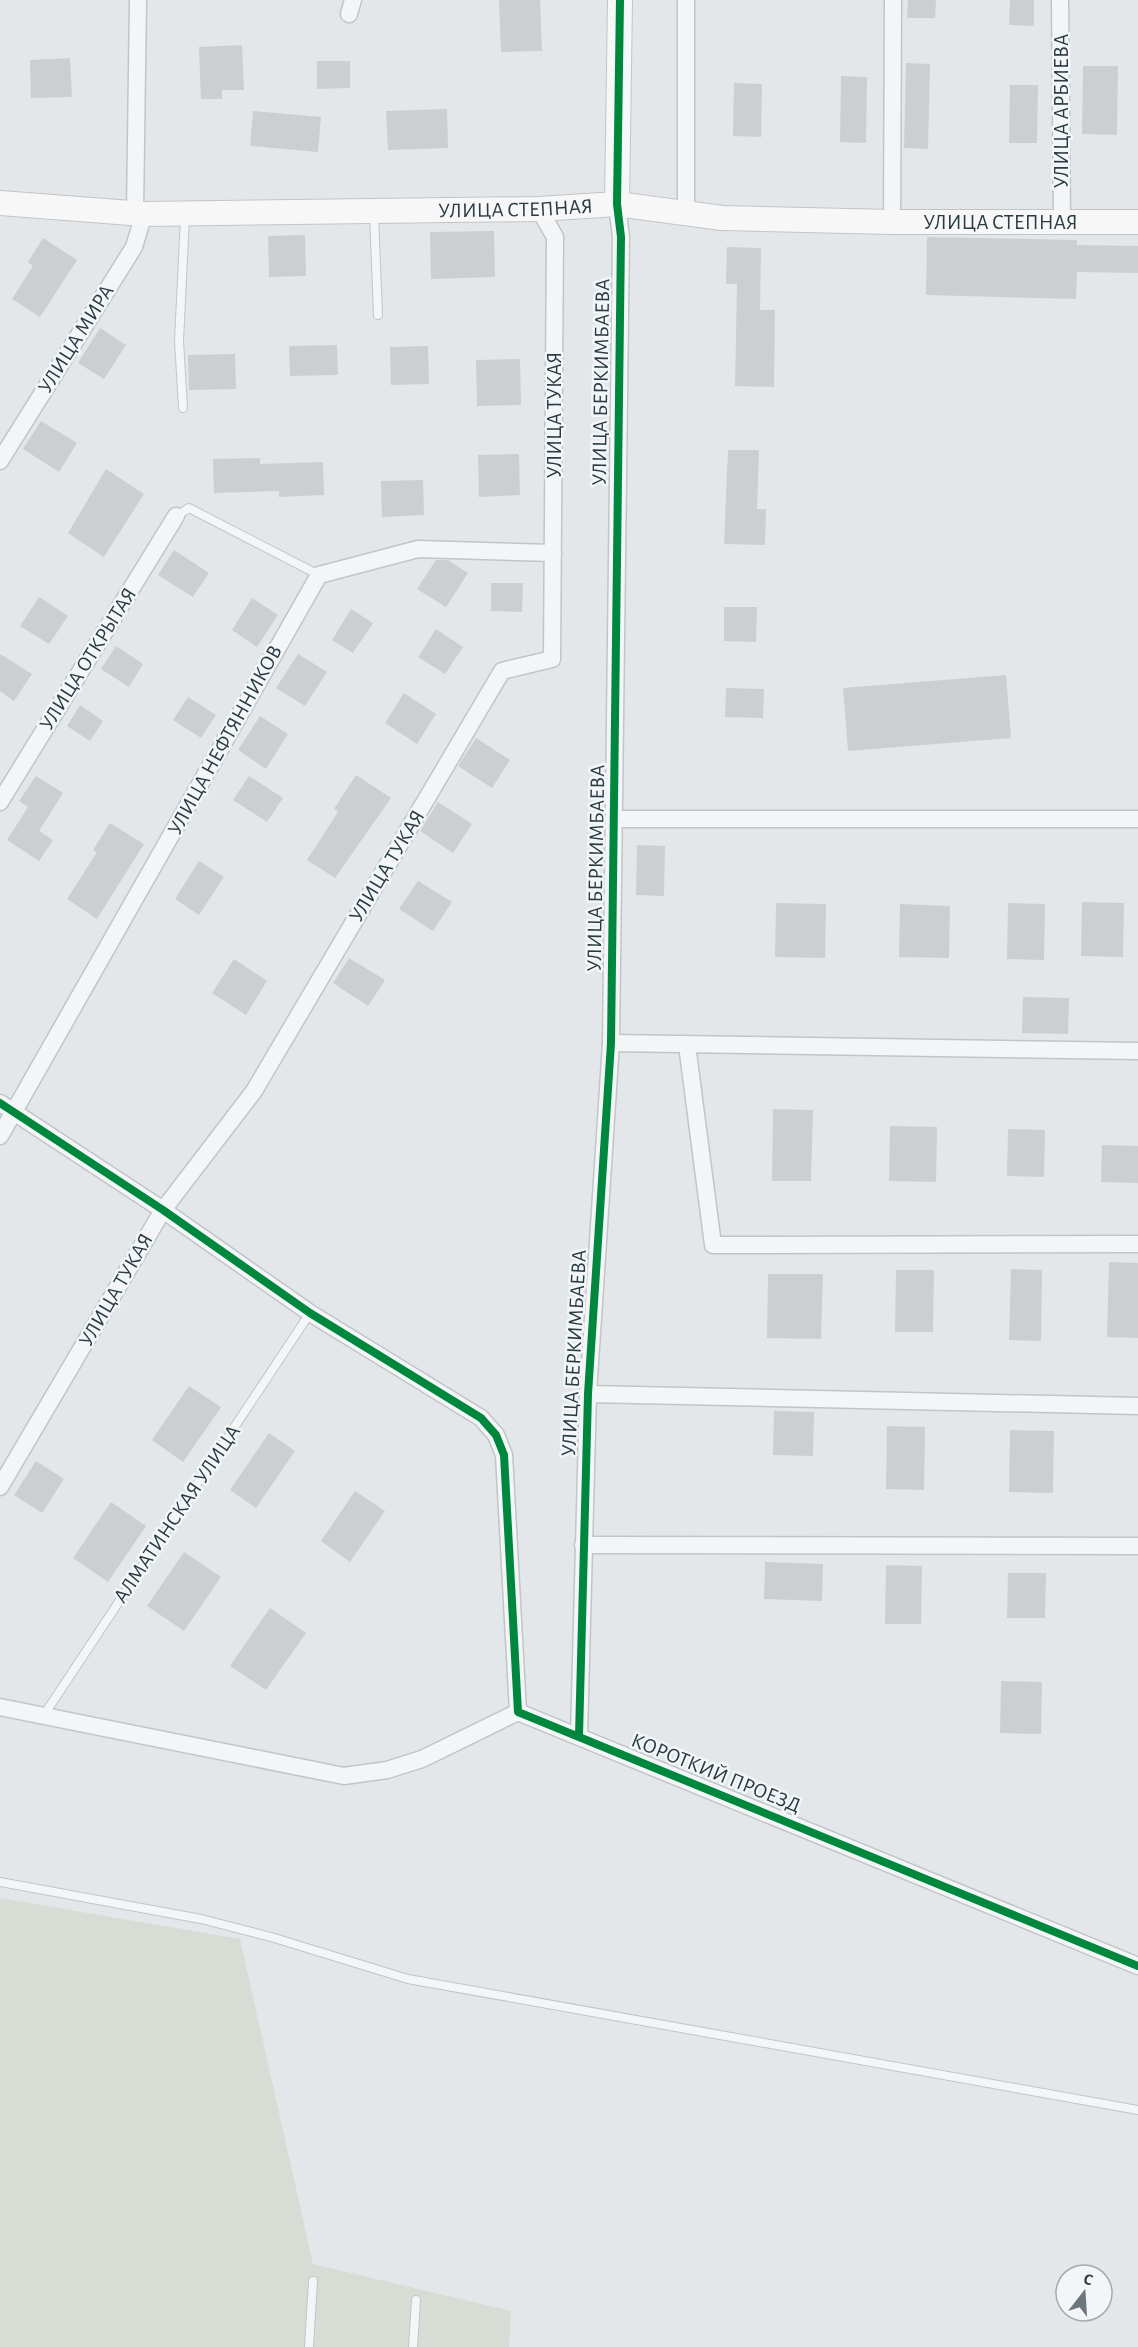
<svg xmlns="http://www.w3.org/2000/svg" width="1138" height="2347" font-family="'Alegreya Sans',sans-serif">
<rect width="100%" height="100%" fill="#e4e7e9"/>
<!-- green -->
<polygon fill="#d7ddd5" points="0,1898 240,1939 313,2264 511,2311 509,2347 0,2347"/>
<!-- building -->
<g fill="#cccfd1">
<polygon points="499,0 540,0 542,51 501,52"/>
<polygon points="908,0 936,0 935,18 907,18"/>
<polygon points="1010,0 1034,0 1034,26 1009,25"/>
<polygon points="242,45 244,90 222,90 222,99 201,99 199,47"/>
<polygon points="70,58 72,97 31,98 30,60"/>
<polygon points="317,61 350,61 350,88 317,89"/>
<polygon points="906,63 930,64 928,149 904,148"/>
<polygon points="1083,66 1118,66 1117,135 1082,134"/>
<polygon points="841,76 867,77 866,143 840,142"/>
<polygon points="734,83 762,84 761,137 733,136"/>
<polygon points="1010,85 1038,85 1037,143 1009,143"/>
<polygon points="447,109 448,148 388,150 386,111"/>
<polygon points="253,111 321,117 318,152 250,146"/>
<polygon points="494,231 495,277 431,279 430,232"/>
<polygon points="305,235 306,276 269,277 268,236"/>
<polygon points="927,237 1077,240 1077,245 1138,246 1138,273 1077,272 1076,299 926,295"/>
<polygon points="43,238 77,260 40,317 12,299 33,266 28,262"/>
<polygon points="727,247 761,248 760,310 775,310 774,387 735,386 737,284 726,284"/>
<polygon points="100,328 126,345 104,379 78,363"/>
<polygon points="337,345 338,375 290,376 289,346"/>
<polygon points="428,346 429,384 391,385 390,347"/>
<polygon points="235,354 236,389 189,390 188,355"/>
<polygon points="520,359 521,405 477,406 476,360"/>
<polygon points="41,421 77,443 59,472 23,449"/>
<polygon points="728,450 759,450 757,509 766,509 765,545 724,544"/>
<polygon points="519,454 520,495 479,497 478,455"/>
<polygon points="260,458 260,464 323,462 324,495 279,497 279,491 214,493 213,459"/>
<polygon points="106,469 144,494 104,557 68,533"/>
<polygon points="423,480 424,515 382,517 381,481"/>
<polygon points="174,550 209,573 193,597 158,575"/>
<polygon points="436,560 448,560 468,573 446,607 417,589"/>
<polygon points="491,583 523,583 522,612 491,611"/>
<polygon points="39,597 68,616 49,644 20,626"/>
<polygon points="252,598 278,615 257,647 232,630"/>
<polygon points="724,607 757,607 756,642 724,641"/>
<polygon points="351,609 373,623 353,653 332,640"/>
<polygon points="436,629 463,647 445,674 418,657"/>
<polygon points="116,646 143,664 129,687 101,669"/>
<polygon points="0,654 32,674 14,701 0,691"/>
<polygon points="298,654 327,672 305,706 276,688"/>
<polygon points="1006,675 1011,738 848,751 843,688"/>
<polygon points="726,688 764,689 763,718 725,717"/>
<polygon points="404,693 436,714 417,744 385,723"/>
<polygon points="188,697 216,715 201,738 173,720"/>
<polygon points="80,705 103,721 90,741 67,726"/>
<polygon points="260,716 288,734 266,769 238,750"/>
<polygon points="476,738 510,760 492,788 458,766"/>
<polygon points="356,775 391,798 335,878 307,860 338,812 334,809"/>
<polygon points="36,776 63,793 39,831 53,840 39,861 7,840 28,807 19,801"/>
<polygon points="249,776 283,798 267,822 233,800"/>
<polygon points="438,802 472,824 453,853 420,831"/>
<polygon points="110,823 144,844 97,919 67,899 97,852 93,850"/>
<polygon points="637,845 665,846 664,896 636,895"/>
<polygon points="199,861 224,877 199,915 175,899"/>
<polygon points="418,881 452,902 433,931 399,909"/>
<polygon points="1082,902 1124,903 1123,957 1081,956"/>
<polygon points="776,903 826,904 825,958 775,957"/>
<polygon points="1008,903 1045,904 1044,960 1007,959"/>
<polygon points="900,904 950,906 949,958 899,957"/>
<polygon points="349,958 385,980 368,1006 333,983"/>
<polygon points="234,959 267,981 246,1015 212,993"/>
<polygon points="1023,997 1069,998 1068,1034 1022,1033"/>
<polygon points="773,1109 813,1110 811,1181 772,1181"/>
<polygon points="890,1126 937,1127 936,1182 889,1181"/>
<polygon points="1008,1129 1045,1130 1044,1177 1007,1176"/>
<polygon points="1102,1145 1138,1146 1138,1183 1101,1182"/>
<polygon points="1109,1262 1138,1263 1138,1338 1107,1337"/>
<polygon points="1011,1269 1042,1270 1041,1341 1009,1340"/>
<polygon points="896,1270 934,1270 933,1332 895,1332"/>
<polygon points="768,1274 823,1274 821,1339 767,1338"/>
<polygon points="189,1386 221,1407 183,1462 152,1440"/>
<polygon points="774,1411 814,1412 813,1456 773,1455"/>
<polygon points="887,1426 925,1427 924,1490 886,1489"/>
<polygon points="1010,1430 1054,1431 1053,1493 1009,1492"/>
<polygon points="269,1433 295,1451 256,1508 230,1490"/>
<polygon points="36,1461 64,1479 42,1513 14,1495"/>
<polygon points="355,1491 385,1511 350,1562 321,1541"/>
<polygon points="111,1502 146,1526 108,1582 73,1558"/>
<polygon points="184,1552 221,1577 184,1631 147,1606"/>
<polygon points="765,1562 823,1564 822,1601 764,1599"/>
<polygon points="886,1565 922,1566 921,1624 885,1624"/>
<polygon points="1008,1573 1046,1573 1045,1618 1007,1618"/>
<polygon points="270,1608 306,1633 266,1690 230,1666"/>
<polygon points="1001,1681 1042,1682 1041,1734 1000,1733"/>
</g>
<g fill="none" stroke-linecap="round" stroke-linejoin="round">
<!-- lane casing -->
<g stroke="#c2c5c7" stroke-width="10">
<g id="lane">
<polyline points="374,214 378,315"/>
<polyline points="183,408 179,341 185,217"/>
<polyline points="176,516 189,508 319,575"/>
<polyline points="44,1715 310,1313"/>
<polyline points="0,1882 201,1919 271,1937 408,1979 1138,2110"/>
<polyline points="309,2347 313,2281"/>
<polyline points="413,2347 416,2300"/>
</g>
</g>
<!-- street casing -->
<g stroke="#c2c5c7" stroke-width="19">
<g id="street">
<polyline points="686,0 686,213"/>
<polyline points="1060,0 1062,223"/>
<polyline points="349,14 353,0"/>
<polyline points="135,212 138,0"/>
<polyline points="892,222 893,0"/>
<polyline points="0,461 134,247 144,214"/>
<polyline points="0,802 176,516"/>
<polyline points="615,819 1138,819"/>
<polyline points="611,1043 1138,1051"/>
<polyline points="687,1045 713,1245 1138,1244"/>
<polyline points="0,1103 163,1210 310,1313 481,1418 496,1435 504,1455 518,1712 1138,1966"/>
<polyline points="0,1136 319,575 418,549 553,553"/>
<polyline points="588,1394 1138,1406"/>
<polyline points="0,1487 163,1210 254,1091 502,671 552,659 555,237 539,209"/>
<polyline points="583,1545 1138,1546"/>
<polyline points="0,1707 344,1776 387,1770 422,1759 518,1712"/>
<polyline points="579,1736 588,1394 611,1043 621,237 617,204"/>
</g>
</g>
<!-- secondary casing -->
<g stroke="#c2c5c7" stroke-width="26">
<g id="secondary">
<path id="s1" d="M0 203 144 214 539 209 617 204 722 218 892 222H1138"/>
<polyline points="617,204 620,0"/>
</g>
</g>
<!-- lane -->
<use href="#lane" stroke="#f3f5f6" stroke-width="8"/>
<!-- street -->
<use href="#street" stroke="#f3f5f6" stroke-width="16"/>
<!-- secondary -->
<use href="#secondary" stroke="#f7f7f7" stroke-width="24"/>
<!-- cycleway casing -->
<g stroke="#f2f6f8" stroke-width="11">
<g id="cycleway">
<polyline points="0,1103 163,1210 310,1313 481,1418 496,1435 504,1455 518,1712 1138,1966"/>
<polyline points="579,1736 588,1394 611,1043 621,237 617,204 620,0"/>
</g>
</g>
<!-- cycleway -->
<use href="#cycleway" stroke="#00873e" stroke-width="8"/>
</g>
<g text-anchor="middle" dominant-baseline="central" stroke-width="5" stroke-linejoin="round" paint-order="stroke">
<!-- street labels -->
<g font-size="21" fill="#2b3b42" stroke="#f2f6f8">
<text transform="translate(1061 111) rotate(-90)">УЛИЦА АРБИЕВА</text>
<text stroke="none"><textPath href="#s1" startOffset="516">УЛИЦА СТЕПНАЯ</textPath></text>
<text stroke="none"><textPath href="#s1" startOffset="1002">УЛИЦА СТЕПНАЯ</textPath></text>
<text transform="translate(76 339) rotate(-58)">УЛИЦА МИРА</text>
<text transform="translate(601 382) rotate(-89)">УЛИЦА БЕРКИМБАЕВА</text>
<text transform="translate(554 415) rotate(-90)">УЛИЦА ТУКАЯ</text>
<text transform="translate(88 659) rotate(-58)">УЛИЦА ОТКРЫТАЯ</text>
<text transform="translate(225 740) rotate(-61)">УЛИЦА НЕФТЯННИКОВ</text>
<text transform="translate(387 866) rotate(-59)">УЛИЦА ТУКАЯ</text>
<text transform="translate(596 868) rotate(-89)">УЛИЦА БЕРКИМБАЕВА</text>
<text transform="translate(116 1290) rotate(-60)">УЛИЦА ТУКАЯ</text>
<text transform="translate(574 1353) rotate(-87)">УЛИЦА БЕРКИМБАЕВА</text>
<text transform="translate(177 1514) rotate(-56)">АЛМАТИНСКАЯ УЛИЦА</text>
<text transform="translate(716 1773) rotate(22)">КОРОТКИЙ ПРОЕЗД</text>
</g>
</g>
<!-- north arrow -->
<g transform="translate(1084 2293) rotate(17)"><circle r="28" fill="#f2f6f8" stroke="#a2abaf" stroke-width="1.5"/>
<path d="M0-4.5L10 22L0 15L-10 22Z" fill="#6c777c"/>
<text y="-9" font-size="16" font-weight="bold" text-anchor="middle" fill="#2b3b42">С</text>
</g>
</svg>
